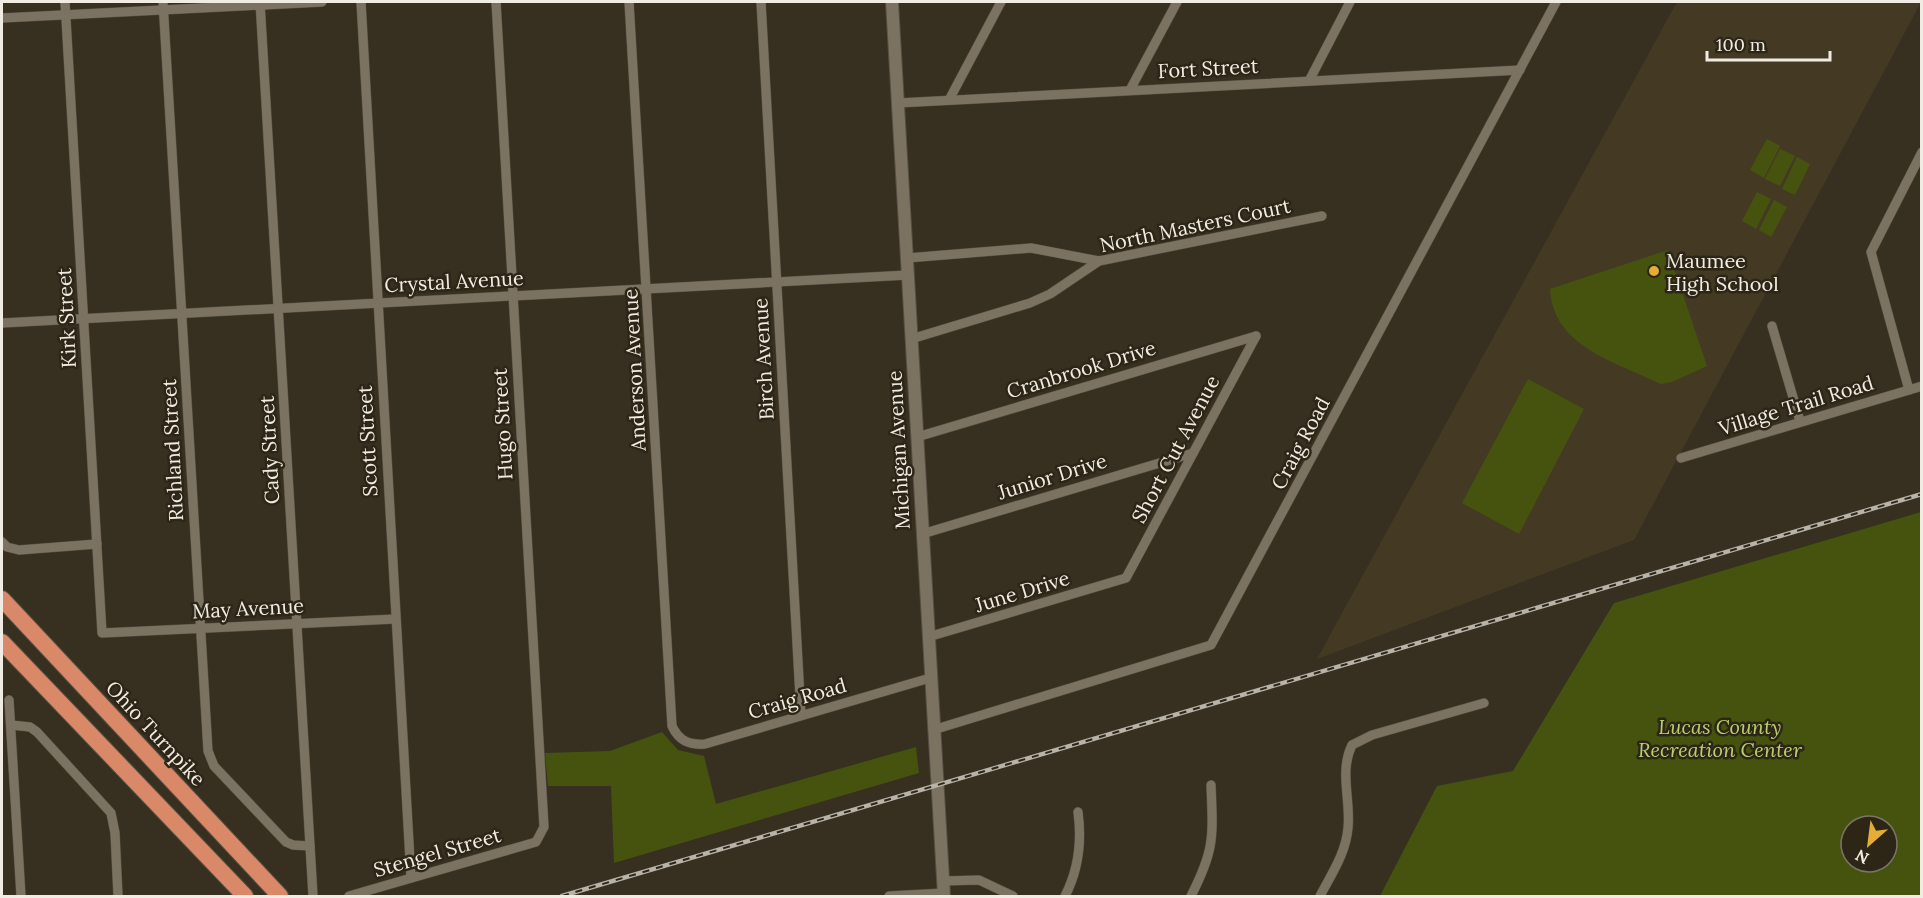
<svg xmlns="http://www.w3.org/2000/svg" width="1923" height="898" font-family="Lora,serif">
<rect width="100%" height="100%" fill="#373021"/>
<!-- built -->
<polygon fill="#443a24" points="1677,2 1921,2 1634,540 1317,659"/>
<!-- green -->
<g fill="#46530f" fill-rule="evenodd">
<polygon points="1767,139 1780,146 1764,178 1750,170"/>
<polygon points="1780,149 1795,156 1780,186 1765,179"/>
<polygon points="1797,157 1810,164 1795,195 1782,189"/>
<polygon points="1757,192 1771,199 1756,229 1742,221"/>
<polygon points="1774,200 1787,207 1771,237 1759,230"/>
<path d="M1668 250 1707 366 1672 382 1661 384C1616 362 1553 347 1550 289Z"/>
<polygon points="1528,379 1584,409 1519,534 1462,503"/>
<path d="M1921 512V896H1380L1437 786 1513 771 1614 603ZM1851 826H1887V862H1851Z"/>
<polygon points="662,732 678,750 704,756 716,804 916,747 919,773 614,863 611,786 548,786 545,753 610,751"/>
</g>
<g fill="none" stroke-linecap="round" stroke-linejoin="round">
<!-- street casing -->
<g stroke="#564f42" stroke-width="10">
<g id="street">
<polyline points="65,2 102,633 395,619"/>
<polyline points="163,2 208,751 214,766 286,842 293,845 310,846"/>
<polyline points="260,2 313,896"/>
<polyline points="361,2 411,878"/>
<path d="M629 2 672 726C679 741 689 745 705 744L930 678"/>
<polyline points="761,2 801,715"/>
<polyline points="2,18 322,2"/>
<polyline points="1309,81 1350,2"/>
<polyline points="1130,90 1177,2"/>
<polyline points="949,100 1001,2"/>
<polyline points="898,103 1520,70"/>
<polyline points="907,258 1031,248 1099,261"/>
<polyline points="2,323 908,275"/>
<polyline points="1772,326 1800,421"/>
<polyline points="911,339 1030,303 1050,294 1099,261 1322,216"/>
<polyline points="1909,390 1871,252 1922,152"/>
<polyline points="917,437 1256,336"/>
<polyline points="1681,458 1922,386"/>
<polyline points="922,534 1193,453"/>
<polyline points="2,542 7,547 19,550 97,544"/>
<polyline points="928,637 1126,578 1256,336"/>
<polyline points="9,700 21,896"/>
<polyline points="11,725 30,727 37,732 111,813 115,833 118,896"/>
<polyline points="933,730 1211,645 1556,2"/>
<polyline points="943,881 979,880 1013,896"/>
<polyline points="349,896 536,842 544,827 496,2"/>
<polyline points="889,896 944,893"/>
<path d="M1065 896C1079 869 1082 842 1078 812"/>
<path d="M1191 896C1215 849 1213 837 1211 785"/>
<path d="M1320 896C1331 875 1346 853 1348 828 1351 801 1339 771 1352 745L1372 735 1484 703"/>
</g>
</g>
<!-- secondary casing -->
<g stroke="#564f42" stroke-width="14">
<polyline id="secondary" points="892,2 944,896"/>
</g>
<!-- highway casing -->
<g stroke="#564f42" stroke-width="18">
<g id="highway">
<polyline points="2,599 280,896"/>
<polyline points="2,642 245,896"/>
</g>
</g>
<!-- street -->
<use href="#street" stroke="#7b7261" stroke-width="9"/>
<!-- secondary -->
<use href="#secondary" stroke="#7b7261" stroke-width="12"/>
<!-- highway -->
<use href="#highway" stroke="#d98868" stroke-width="16"/>
<!-- rail casing -->
<g stroke="#b8b3a8" stroke-width="4.5">
<polyline id="rail" points="562,896 1922,494"/>
</g>
<!-- rail -->
<use href="#rail" stroke="#2d2617" stroke-width="2" stroke-dasharray="7" stroke-linecap="butt"/>
</g>
<!-- markers -->
<circle fill="#e6ad36" stroke="#2d2617" stroke-width="2" cx="1654" cy="271" r="6"/>
<g text-anchor="middle" dominant-baseline="central" stroke-width="5" stroke-linejoin="round" paint-order="stroke">
<!-- street labels -->
<g font-size="20" fill="#f1ece3" stroke="#2d2617">
<text transform="translate(1208 68) rotate(-3)">Fort Street</text>
<text transform="translate(1195 225) rotate(-12)">North Masters Court</text>
<text transform="translate(454 281) rotate(-3)">Crystal Avenue</text>
<text transform="translate(66 318) rotate(-93)">Kirk Street</text>
<text transform="translate(763 359) rotate(-93)">Birch Avenue</text>
<text transform="translate(1081 369) rotate(-17)">Cranbrook Drive</text>
<text transform="translate(634 370) rotate(-93)">Anderson Avenue</text>
<text transform="translate(1796 405) rotate(-17)">Village Trail Road</text>
<text transform="translate(502 424) rotate(-93)">Hugo Street</text>
<text transform="translate(367 441) rotate(-93)">Scott Street</text>
<text transform="translate(1300 443) rotate(-62)">Craig Road</text>
<text transform="translate(1175 449) rotate(-62)">Short Cut Avenue</text>
<text transform="translate(172 450) rotate(-93)">Richland Street</text>
<text transform="translate(269 450) rotate(-93)">Cady Street</text>
<text transform="translate(898 450) rotate(-93)">Michigan Avenue</text>
<text transform="translate(1052 476) rotate(-17)">Junior Drive</text>
<text transform="translate(1022 591) rotate(-17)">June Drive</text>
<text transform="translate(248 608) rotate(-3)">May Avenue</text>
<text transform="translate(797 698) rotate(-16)">Craig Road</text>
<text transform="translate(156 733) rotate(47)">Ohio Turnpike</text>
<text transform="translate(437 852) rotate(-16)">Stengel Street</text>
</g>
<!-- poi labels -->
<g font-size="20" fill="#f1ece3" stroke="#2d2617" text-anchor="start">
<text x="1666" y="260">Maumee<tspan x="1666" dy="23">High School</tspan></text>
</g>
<!-- park labels -->
<g font-size="20" font-style="italic" fill="#b9d06f" stroke="#2d2617">
<text x="1720" y="726">Lucas County<tspan x="1720" dy="23">Recreation Center</tspan></text>
</g>
</g>
<!-- border -->
<rect width="1923" height="898" fill="none" stroke="#f1ece3" stroke-width="6"/>
<!-- north arrow -->
<g transform="translate(1869 844) rotate(208)"><circle r="28" fill="#2d2617" stroke="#7b7569" stroke-width="1.5"/>
<path d="M0-4.5L10 22L0 15L-10 22Z" fill="#e6ad36"/>
<text y="-9" font-size="16" font-weight="bold" text-anchor="middle" fill="#f1ece3">N</text>
</g>
<!-- scale -->
<path d="M1707 51v9h123v-9" fill="none" stroke="#f1ece3" stroke-width="3"/>
<text x="1716" y="51" font-size="18" fill="#f1ece3" stroke="#2d2617" stroke-width="4.5" paint-order="stroke">100 m</text>
</svg>
